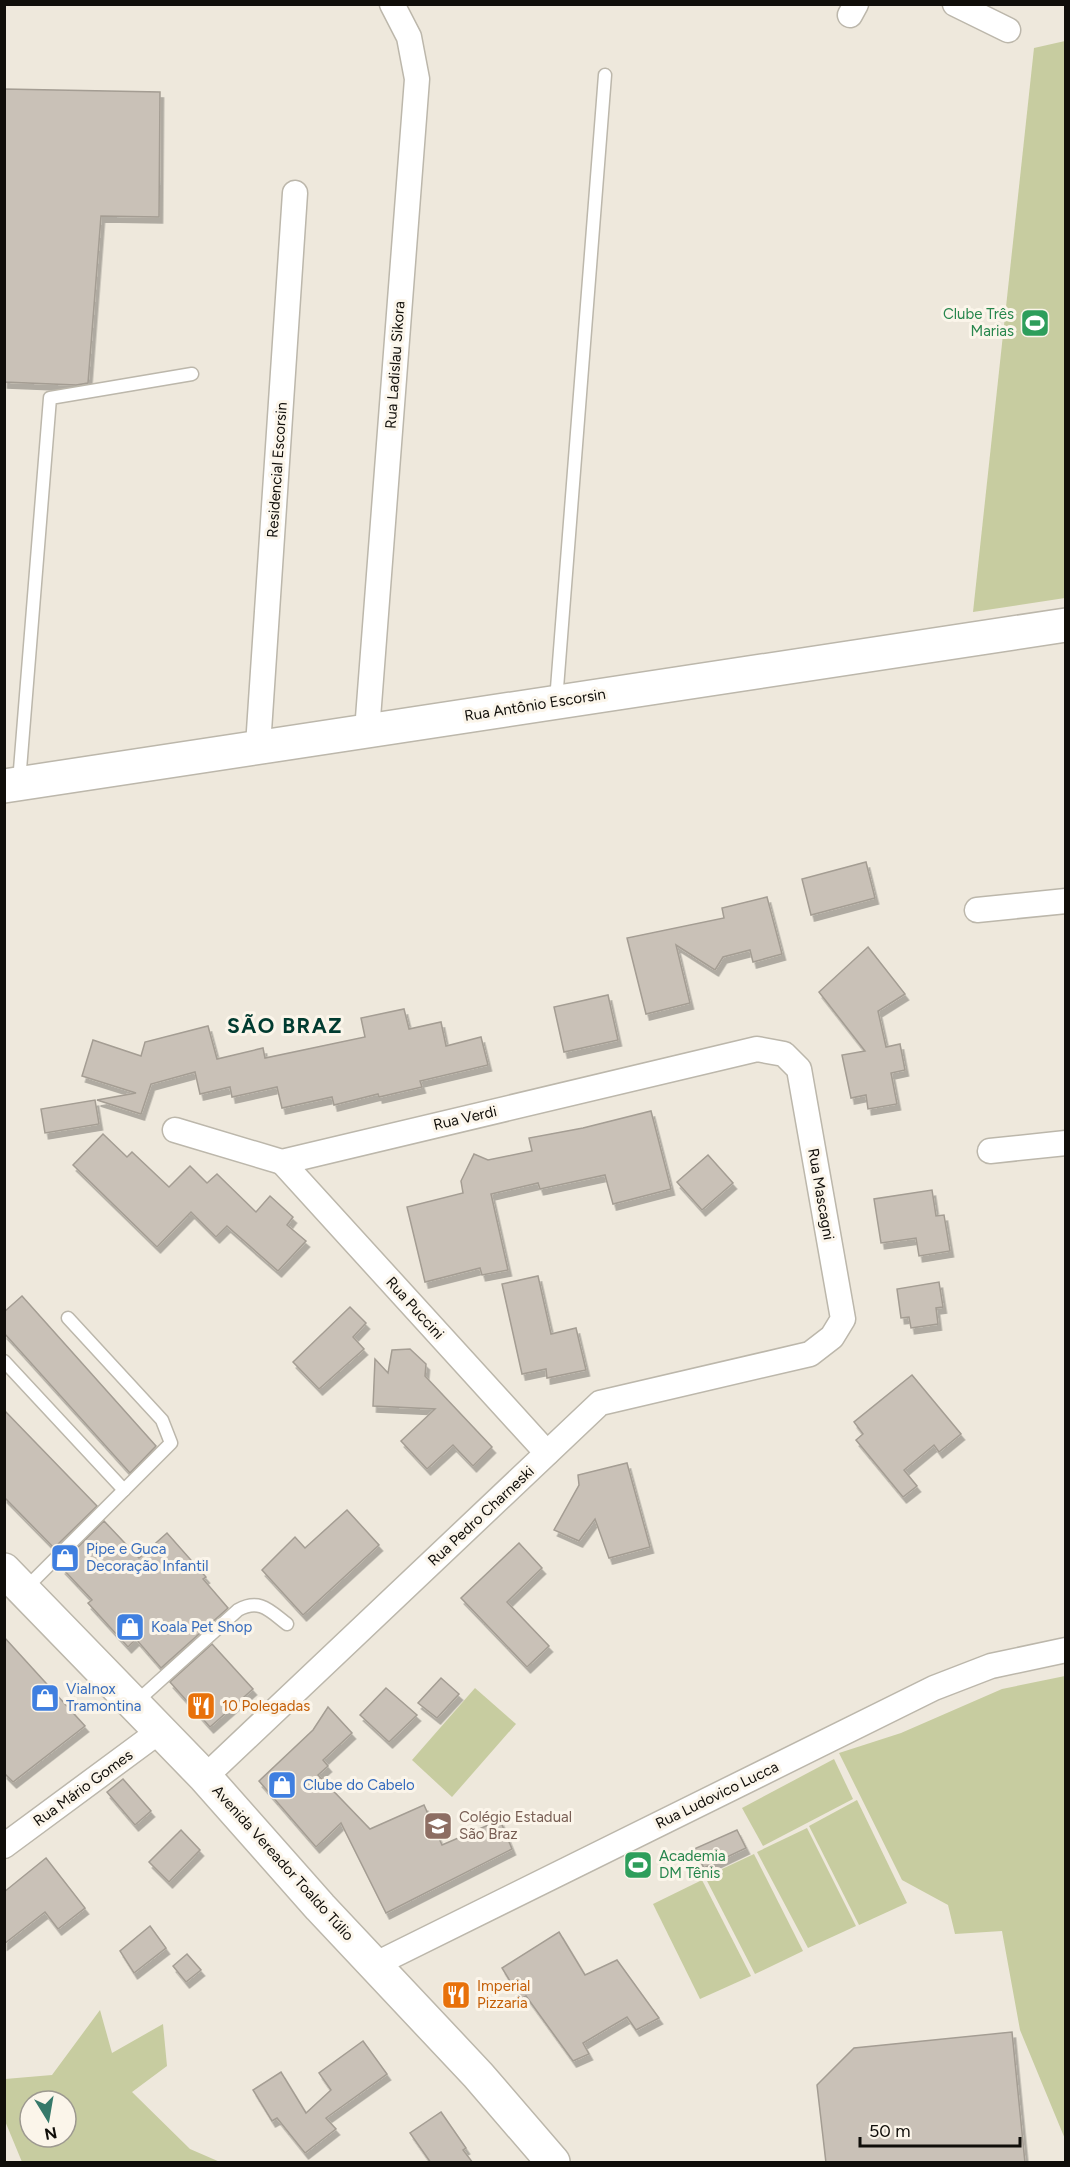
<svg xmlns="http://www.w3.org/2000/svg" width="1070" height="2167" font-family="Figtree,sans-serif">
<defs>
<filter id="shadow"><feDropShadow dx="3.5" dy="6" stdDeviation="0" flood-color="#0004"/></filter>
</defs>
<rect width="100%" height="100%" fill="#eee8dc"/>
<!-- green -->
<g fill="#c7cca0" fill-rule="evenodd">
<polygon points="1065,41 1065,598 973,612 1034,48"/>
<polygon points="1065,1676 1066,1676 1065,2139 1020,2030 1002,1931 955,1934 948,1905 902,1880 839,1753 901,1733 1002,1689"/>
<polygon points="475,1688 516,1724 452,1797 412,1760"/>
<polygon points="834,1759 853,1799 763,1846 742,1808"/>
<polygon points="857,1800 907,1903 859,1925 809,1826"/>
<polygon points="807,1828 856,1926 808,1948 757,1852"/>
<polygon points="754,1854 803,1951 755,1974 705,1877"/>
<polygon points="702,1880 751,1976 700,1999 653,1904"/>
<path d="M100 2010 112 2053 163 2024 167 2066 132 2092 190 2149 220 2162H22L5 2121V2079L52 2075ZM30 2101H66V2137H30Z"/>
</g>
<!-- building -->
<g fill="#c9c1b7" stroke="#a49d93" stroke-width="1.5" filter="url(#shadow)">
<polygon points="4,89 160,92 159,217 101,216 88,383 76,385 4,382"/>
<polygon points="866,862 875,898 811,915 802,879"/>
<polygon points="767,897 782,954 753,962 750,950 723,957 715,970 676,945 690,1003 646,1014 627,938 724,918 722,908"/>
<polygon points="868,947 905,994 878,1011 886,1047 900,1044 905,1070 891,1073 897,1104 868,1109 866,1095 851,1098 842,1055 865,1051 819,992"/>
<polygon points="608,995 618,1040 564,1052 554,1007"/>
<polygon points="404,1009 409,1029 441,1022 446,1046 481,1037 488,1065 420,1081 422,1087 379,1097 378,1094 334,1105 332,1097 282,1108 277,1087 232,1097 230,1087 200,1094 195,1072 151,1084 141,1114 97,1100 136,1093 82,1076 93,1040 141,1056 145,1042 208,1026 217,1059 263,1048 265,1058 365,1037 361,1018"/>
<polygon points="95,1100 99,1124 45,1133 41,1109"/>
<polygon points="651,1111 671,1189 613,1204 605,1175 540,1189 538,1183 491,1194 508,1270 482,1275 480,1268 425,1282 407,1207 463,1193 461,1181 474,1154 488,1160 532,1151 529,1138 583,1128"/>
<polygon points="103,1134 127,1157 132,1152 169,1187 190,1166 207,1183 217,1174 256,1212 270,1196 293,1217 287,1225 306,1241 278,1271 227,1226 216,1237 191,1212 157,1247 73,1165"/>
<polygon points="708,1155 733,1183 702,1210 677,1182"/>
<polygon points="932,1190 936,1216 944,1215 950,1251 919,1256 916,1238 881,1243 874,1199"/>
<polygon points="538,1276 551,1334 576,1328 586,1370 547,1378 546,1369 522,1374 502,1284"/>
<polygon points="939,1282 943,1307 936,1308 938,1324 911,1328 909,1317 901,1318 897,1289"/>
<polygon points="22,1296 156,1446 130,1473 4,1333 4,1312"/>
<polygon points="350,1307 366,1323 353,1337 364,1349 319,1389 293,1362"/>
<polygon points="410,1349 426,1364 425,1376 492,1447 473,1466 453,1445 427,1469 401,1441 435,1409 373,1406 375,1359 388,1373 392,1350"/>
<polygon points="912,1375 961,1434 939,1452 934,1445 904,1470 917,1486 903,1497 856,1440 863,1434 854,1422"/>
<polygon points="4,1410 97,1506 54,1548 4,1497"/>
<polygon points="627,1463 650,1547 609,1558 595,1519 579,1541 554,1530 579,1485 578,1475"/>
<polygon points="347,1510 379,1545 303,1615 262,1570 295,1537 305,1548"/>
<polygon points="104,1521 139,1558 167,1533 206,1577 203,1579 228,1608 161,1668 136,1639 128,1647 88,1603 92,1600 62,1568 68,1562 65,1560"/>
<polygon points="519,1543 542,1568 507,1602 549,1646 527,1667 461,1598"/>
<polygon points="4,1637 85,1726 13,1782 4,1773"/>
<polygon points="212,1644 253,1689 210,1727 170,1682"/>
<polygon points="441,1678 459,1694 437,1718 418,1703"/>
<polygon points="386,1688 417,1715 389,1742 360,1715"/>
<polygon points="328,1707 352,1733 323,1760 328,1766 318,1775 370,1829 424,1805 442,1845 500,1820 512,1849 386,1913 341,1823 316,1847 259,1781 313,1730"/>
<polygon points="123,1779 151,1811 135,1825 107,1792"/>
<polygon points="181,1830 200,1850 169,1882 149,1862"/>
<polygon points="737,1830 746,1848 704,1868 694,1849"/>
<polygon points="46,1858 85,1908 58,1929 45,1912 4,1944 4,1892"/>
<polygon points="150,1926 166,1948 134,1973 120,1951"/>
<polygon points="559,1932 585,1975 617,1960 659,2018 636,2030 627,2017 583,2043 589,2054 573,2061 526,1996 521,1999 502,1968"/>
<polygon points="187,1954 201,1970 186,1982 173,1966"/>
<polygon points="1012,2032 1025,2163 826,2163 817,2085 854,2048"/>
<polygon points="363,2041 387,2074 326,2118 336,2129 305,2153 277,2118 272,2121 253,2090 281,2072 306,2113 331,2090 319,2073"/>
<polygon points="441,2112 466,2148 463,2150 473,2163 431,2163 410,2133"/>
</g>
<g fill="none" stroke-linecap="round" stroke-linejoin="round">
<!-- lane casing -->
<g stroke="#bcb7ab" stroke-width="15">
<g id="lane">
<polyline points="556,701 605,75"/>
<polyline points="19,782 50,398 192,374"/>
<polyline points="4,1361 124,1490"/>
<polyline points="24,1590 171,1443 162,1420 68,1318"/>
<path d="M135 1703 238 1610C260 1598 270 1611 287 1624"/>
</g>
</g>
<!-- street casing -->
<g stroke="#bcb7ab" stroke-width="27">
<g id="street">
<polyline points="955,4 1008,30"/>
<polyline points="850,15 856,4"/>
<polyline points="367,731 417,79 409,37 392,4"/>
<polyline points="258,746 295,193"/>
<polyline points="977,910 1066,901"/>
<polyline points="175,1130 282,1162 757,1049 784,1054 799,1069 843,1319 832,1337 810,1354 600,1403 205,1777"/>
<polyline points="990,1151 1066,1143"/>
<polyline points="282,1162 547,1453"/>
<polyline points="4,1846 161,1730"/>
<polyline points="376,1964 934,1688 991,1666 1066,1650"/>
</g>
</g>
<!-- secondary casing -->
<g stroke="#bcb7ab" stroke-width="36">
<g id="secondary">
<polyline points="4,786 1066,625"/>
<polyline points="4,1570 205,1777 320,1907 478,2075 553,2162"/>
</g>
</g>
<!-- lane -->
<use href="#lane" stroke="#fff" stroke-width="12"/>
<!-- street -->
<use href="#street" stroke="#fff" stroke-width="24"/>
<!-- secondary -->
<use href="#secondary" stroke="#fff" stroke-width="33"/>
</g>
<!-- icons -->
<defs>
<g id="stadium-square" transform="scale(1.5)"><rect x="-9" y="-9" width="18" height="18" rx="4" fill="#2e9e5b" stroke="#fbf5ea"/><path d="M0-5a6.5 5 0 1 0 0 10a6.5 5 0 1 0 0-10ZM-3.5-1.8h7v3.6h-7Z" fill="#fff"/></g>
<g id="shop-square" transform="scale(1.5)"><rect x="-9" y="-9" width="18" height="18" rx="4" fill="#3f7fe0" stroke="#fbf5ea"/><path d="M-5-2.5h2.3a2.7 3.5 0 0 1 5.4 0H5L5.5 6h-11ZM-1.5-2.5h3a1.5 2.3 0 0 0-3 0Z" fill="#fff"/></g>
<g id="restaurant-square" transform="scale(1.5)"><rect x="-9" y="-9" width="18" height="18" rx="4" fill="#e8710a" stroke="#fbf5ea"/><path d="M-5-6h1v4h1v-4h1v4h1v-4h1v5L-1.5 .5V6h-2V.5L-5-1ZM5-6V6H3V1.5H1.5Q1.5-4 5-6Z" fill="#fff"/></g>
<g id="school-square" transform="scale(1.5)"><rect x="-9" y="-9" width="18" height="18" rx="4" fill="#8d6e63" stroke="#fbf5ea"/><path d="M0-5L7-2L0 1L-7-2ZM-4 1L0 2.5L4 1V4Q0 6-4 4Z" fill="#fff"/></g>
</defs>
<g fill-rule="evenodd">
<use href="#stadium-square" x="1035" y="323"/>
<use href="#shop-square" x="65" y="1558"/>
<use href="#shop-square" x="130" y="1627"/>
<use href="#shop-square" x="45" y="1698"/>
<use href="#restaurant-square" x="201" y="1706"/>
<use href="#shop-square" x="282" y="1785"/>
<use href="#school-square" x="438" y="1826"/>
<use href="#stadium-square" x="638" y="1865"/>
<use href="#restaurant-square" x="456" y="1995"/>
</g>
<g text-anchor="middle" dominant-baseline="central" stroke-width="6" stroke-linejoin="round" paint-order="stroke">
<!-- leisure labels -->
<g font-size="15" fill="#27864d" stroke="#fbf5ea" text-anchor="end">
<text x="1014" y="314">Clube Três<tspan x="1014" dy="17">Marias</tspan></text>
<text x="659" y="1856" text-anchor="start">Academia<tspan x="659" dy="17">DM Tênis</tspan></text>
</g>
<!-- street labels -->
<g font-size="15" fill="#100e0a" stroke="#fbf5ea">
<text transform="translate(395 365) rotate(-86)">Rua Ladislau Sikora</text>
<text transform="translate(277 470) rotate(-86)">Residencial Escorsin</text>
<text transform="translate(535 705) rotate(-9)">Rua Antônio Escorsin</text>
<text transform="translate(465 1118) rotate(-13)">Rua Verdi</text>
<text transform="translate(821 1194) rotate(80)">Rua Mascagni</text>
<text transform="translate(415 1308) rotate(48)">Rua Puccini</text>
<text transform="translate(481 1516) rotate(-43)">Rua Pedro Charneski</text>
<text transform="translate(83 1788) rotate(-36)">Rua Mário Gomes</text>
<text transform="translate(717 1795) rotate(-26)">Rua Ludovico Lucca</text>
<text transform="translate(283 1863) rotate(48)">Avenida Vereador Toaldo Túlio</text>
</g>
<!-- shop labels -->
<g font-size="15" fill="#366cbe" stroke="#fbf5ea" text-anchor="start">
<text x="86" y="1549">Pipe e Guca<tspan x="86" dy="17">Decoração Infantil</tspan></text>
<text x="151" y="1627">Koala Pet Shop</text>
<text x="66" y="1689">ViaInox<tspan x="66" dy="17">Tramontina</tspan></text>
<text x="303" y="1785">Clube do Cabelo</text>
</g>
<!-- food labels -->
<g font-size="15" fill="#c56008" stroke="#fbf5ea" text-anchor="start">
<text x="222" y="1706">10 Polegadas</text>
<text x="477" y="1986">Imperial<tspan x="477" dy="17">Pizzaria</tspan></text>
</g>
<!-- education labels -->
<g font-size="15" fill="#785e54" stroke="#fbf5ea" text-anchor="start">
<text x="459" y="1817">Colégio Estadual<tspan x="459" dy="17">São Braz</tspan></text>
</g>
<!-- district labels -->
<g font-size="21" font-weight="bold" letter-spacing="1.5" fill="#003b30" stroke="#fbf5ea">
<text x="285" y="1025">SÃO BRAZ</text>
</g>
</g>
<!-- border -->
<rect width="1070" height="2167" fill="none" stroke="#100e0a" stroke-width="12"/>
<!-- north arrow -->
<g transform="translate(48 2119) rotate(169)"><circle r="28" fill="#fbf5ea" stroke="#9d9990" stroke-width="1.5"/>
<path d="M0-4.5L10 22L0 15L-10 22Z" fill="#36796a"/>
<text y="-9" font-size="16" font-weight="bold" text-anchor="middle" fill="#100e0a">N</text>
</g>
<!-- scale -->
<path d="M860 2137v9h160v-9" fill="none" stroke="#100e0a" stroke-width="3"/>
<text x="869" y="2137" font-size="18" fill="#100e0a" stroke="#fbf5ea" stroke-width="4.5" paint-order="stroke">50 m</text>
</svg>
